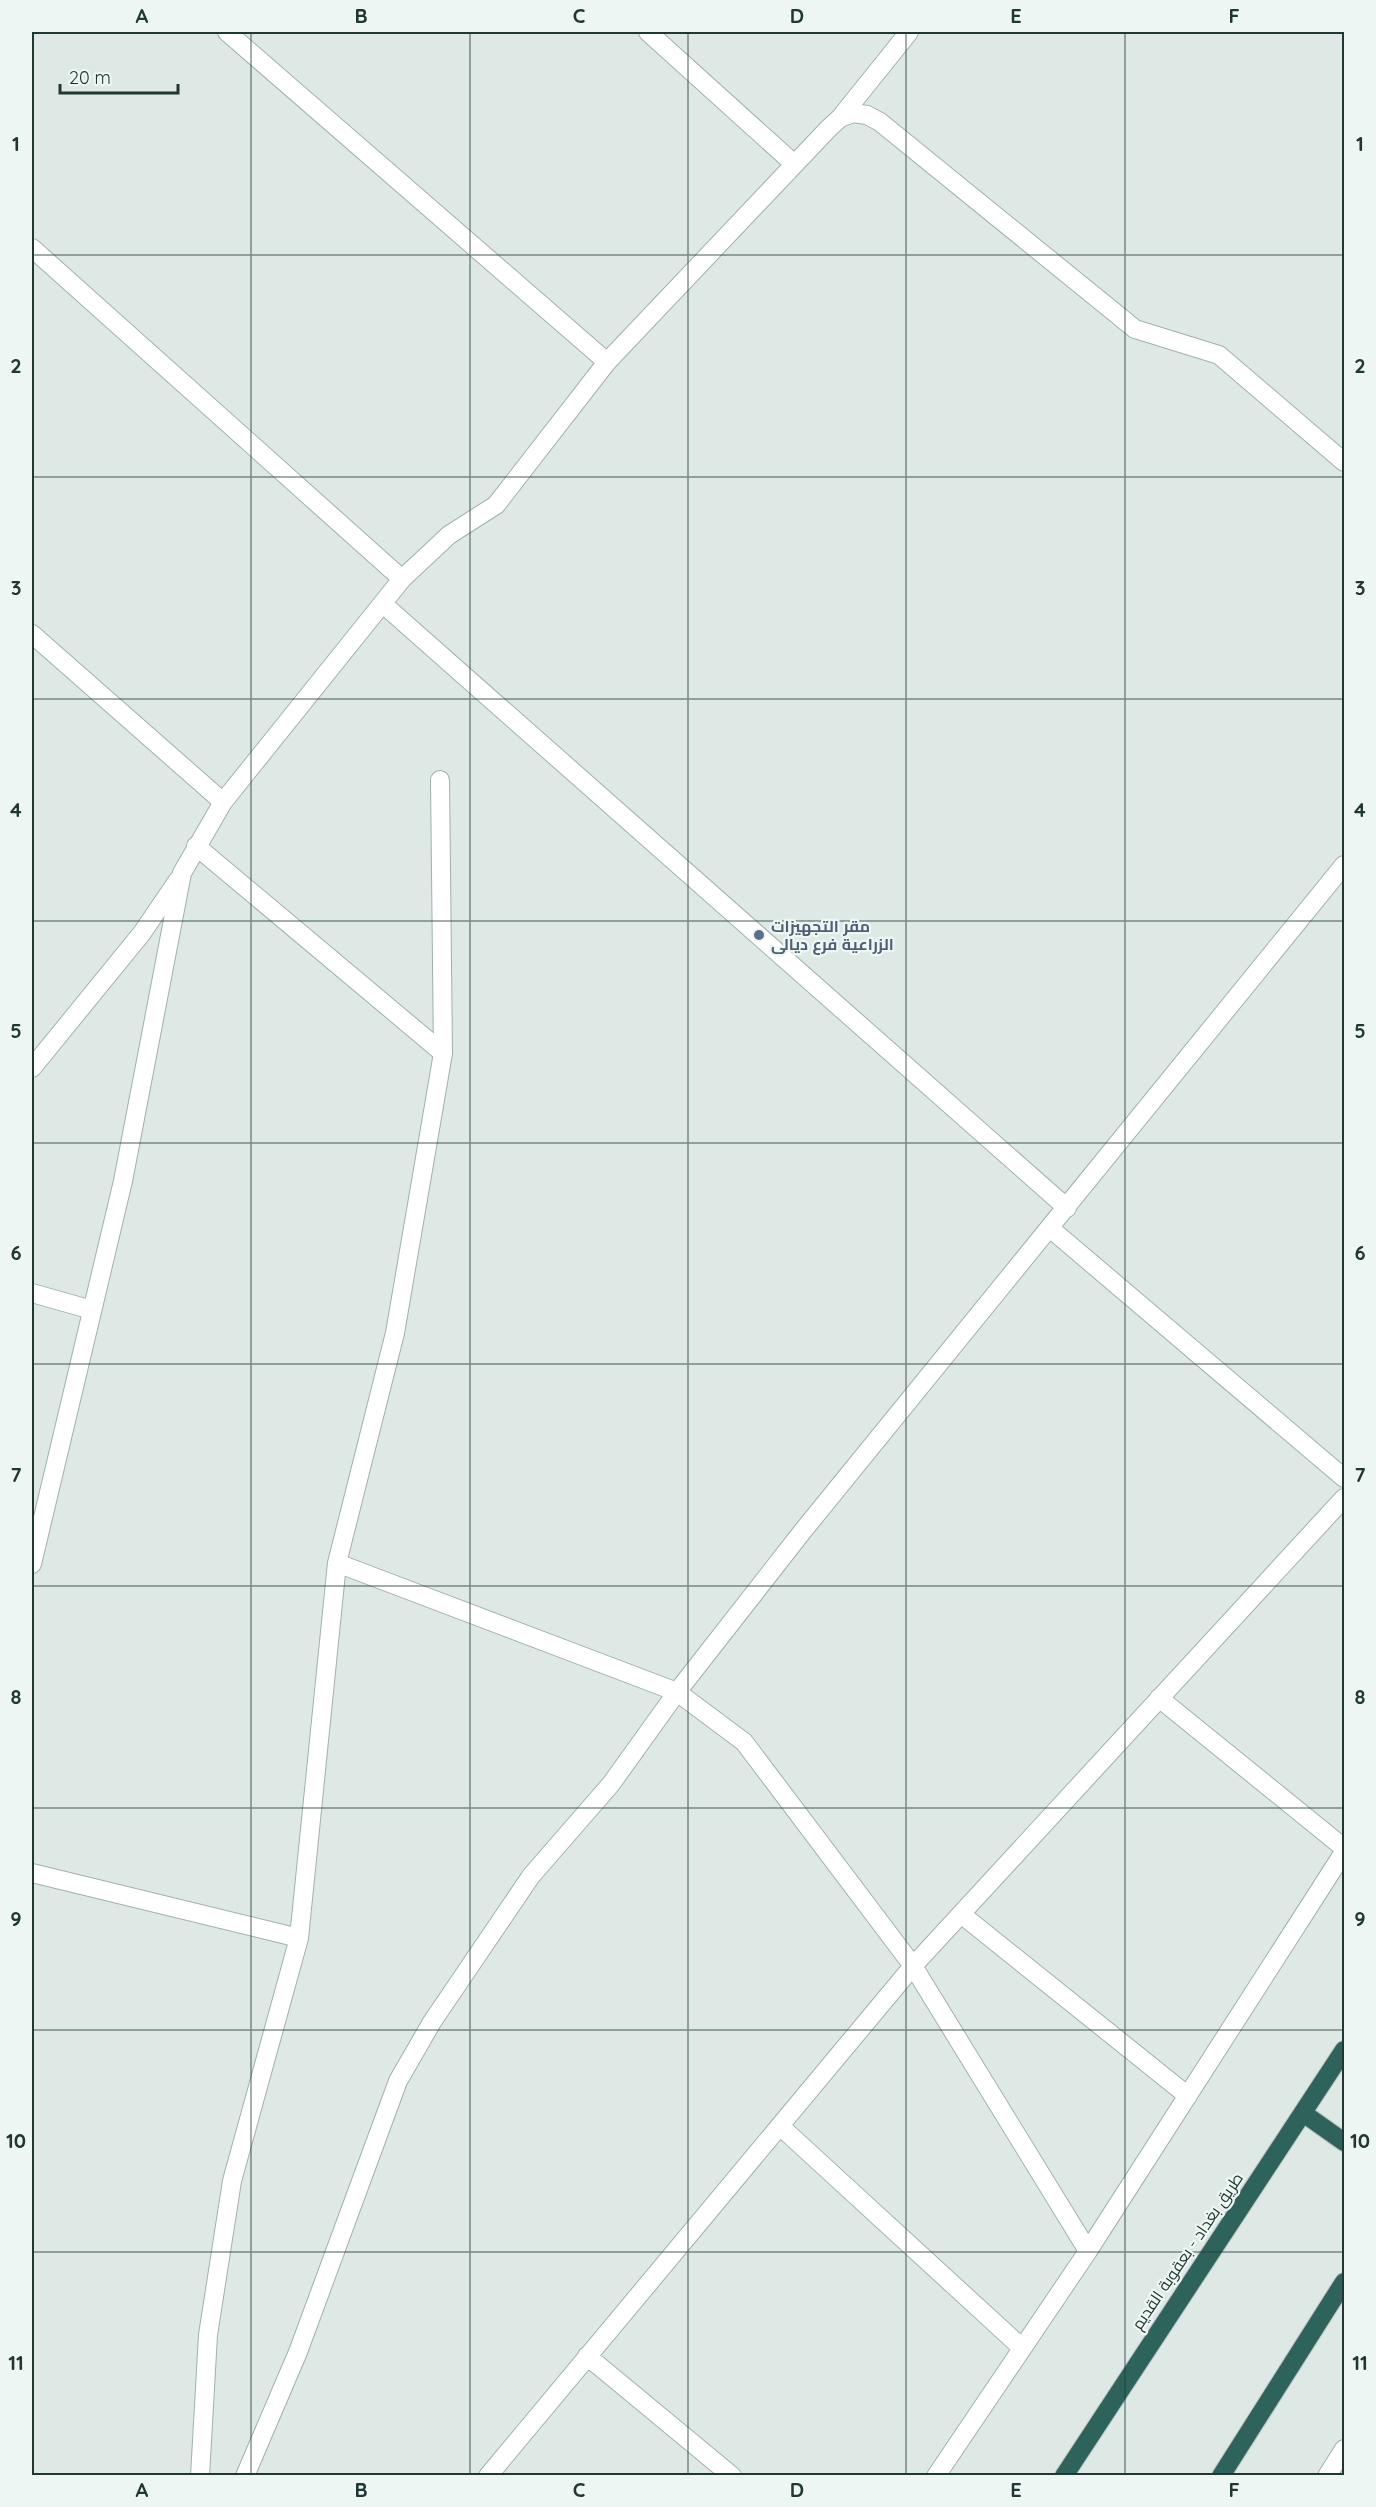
<svg xmlns="http://www.w3.org/2000/svg" width="1376" height="2507" viewBox="0 0 1376 2507" font-family="Quicksand,Cairo,sans-serif">
  <style>
    .lines { fill: none; stroke-linecap: round; stroke-linejoin: round }
    .street-casing { stroke: #a1b0ac; stroke-width: 20 }
    .highway-casing { stroke: #bcc3c2; stroke-width: 20 }
    .street { stroke: #fff; stroke-width: 18 }
    .highway { stroke: #2e635b; stroke-width: 18 }
    .grid { fill: none; stroke: #203833; stroke-width: 1.5; stroke-opacity: 0.55 }
    .service-dot { fill: #5c6f8a; stroke: #eef6f3; stroke-width: 2 }
    .labels { text-anchor: middle; stroke-width: 4.5; stroke-linejoin: round; paint-order: stroke }
    .service-label { font-size: 16px; font-weight: bold; fill: #4e5e75; stroke: #eef6f3; text-anchor: start }
    .street-label { font-size: 16px; fill: #203833; stroke: #eef6f3 }
    .neatline { fill: none; stroke: #203833; stroke-width: 2 }
    .grid-label { font-size: 20px; text-anchor: middle; font-weight: bold; fill: #203833 }
  </style>
  <rect width="100%" height="100%" fill="#dee9e5"/>
  <g class="lines">
    <g class="street-casing">
      <path id="street" d="M227,32L607,362
        M648,32L793,163
        M840,118L909,32
        M32,248L402,579
        M383,604L1067,1208
        M32,634L223,802
        M196,846L443,1053
        M32,1068L142,933L178,880
        M1051,1229L1344,1478
        M32,1293L92,1310
        M337,1563L677,1692L744,1742L913,1966L1088,2251
        M32,1564L123,1181L182,873L223,802L402,579L449,535L496,505L607,362L829,128L840,118L853,113L867,115L880,122L1135,329L1219,355L1344,462
        M1159,1698L1344,1848
        M32,1873L299,1938L337,1563L395,1333L443,1053L440,780
        M961,1914L1188,2096
        M780,2126L1022,2348
        M587,2356L732,2476
        M200,2476L208,2335L232,2181L299,1938
        M245,2476L298,2352L398,2081L432,2022L531,1876L611,1784L677,1692L802,1532L1344,865
        M488,2476L913,1966L1344,1498
        M936,2476L1088,2251L1344,1852
        M1327,2476L1344,2449"/>
    </g>
    <g class="highway-casing">
      <path id="highway" d="M1303,2113L1344,2142
        M1064,2476L1344,2050
        M1221,2476L1344,2282"/>
    </g>
    <use href="#street" class="street"/>
    <use href="#highway" class="highway"/>
  </g>
  <path class="grid" d="M251,32V2476M470,32V2476M688,32V2476M906,32V2476M1125,32V2476M32,255H1344M32,477H1344M32,699H1344M32,921H1344M32,1143H1344M32,1364H1344M32,1586H1344M32,1808H1344M32,2030H1344M32,2252H1344"/>
  <circle class="service-dot" cx="759" cy="935" r="6"/>
  <g class="labels">
    <g class="service-label">
      <text x="771" y="932">مقر التجهيزات<tspan x="771" dy="18">الزراعية فرع ديالى</tspan></text>
    </g>
    <g class="street-label">
      <text transform="translate(1187 2251) rotate(-56)" y="6">طريق بغداد - بعقوبة القديم</text>
    </g>
  </g>
  <rect width="1376" height="2507" fill="none" stroke="#eef6f3" stroke-width="66"/>
  <path d="M60 84v9h118v-9" fill="none" stroke="#203833" stroke-width="3"/>
  <text x="69" y="84" font-size="18" fill="#203833" stroke="#eef6f3" stroke-width="4.5" paint-order="stroke">20 m</text>
  <rect x="33" y="33" width="1310" height="2441" class="neatline"/>
  <g class="grid-label">
    <text x="142" y="23">A</text>
    <text x="361" y="23">B</text>
    <text x="579" y="23">C</text>
    <text x="797" y="23">D</text>
    <text x="1016" y="23">E</text>
    <text x="1234" y="23">F</text>
    <text x="16" y="151">1</text>
    <text x="1360" y="151">1</text>
    <text x="16" y="373">2</text>
    <text x="1360" y="373">2</text>
    <text x="16" y="595">3</text>
    <text x="1360" y="595">3</text>
    <text x="16" y="817">4</text>
    <text x="1360" y="817">4</text>
    <text x="16" y="1038">5</text>
    <text x="1360" y="1038">5</text>
    <text x="16" y="1260">6</text>
    <text x="1360" y="1260">6</text>
    <text x="16" y="1482">7</text>
    <text x="1360" y="1482">7</text>
    <text x="16" y="1704">8</text>
    <text x="1360" y="1704">8</text>
    <text x="16" y="1926">9</text>
    <text x="1360" y="1926">9</text>
    <text x="16" y="2148">10</text>
    <text x="1360" y="2148">10</text>
    <text x="16" y="2370">11</text>
    <text x="1360" y="2370">11</text>
    <text x="142" y="2497">A</text>
    <text x="361" y="2497">B</text>
    <text x="579" y="2497">C</text>
    <text x="797" y="2497">D</text>
    <text x="1016" y="2497">E</text>
    <text x="1234" y="2497">F</text>
  </g>
</svg>
